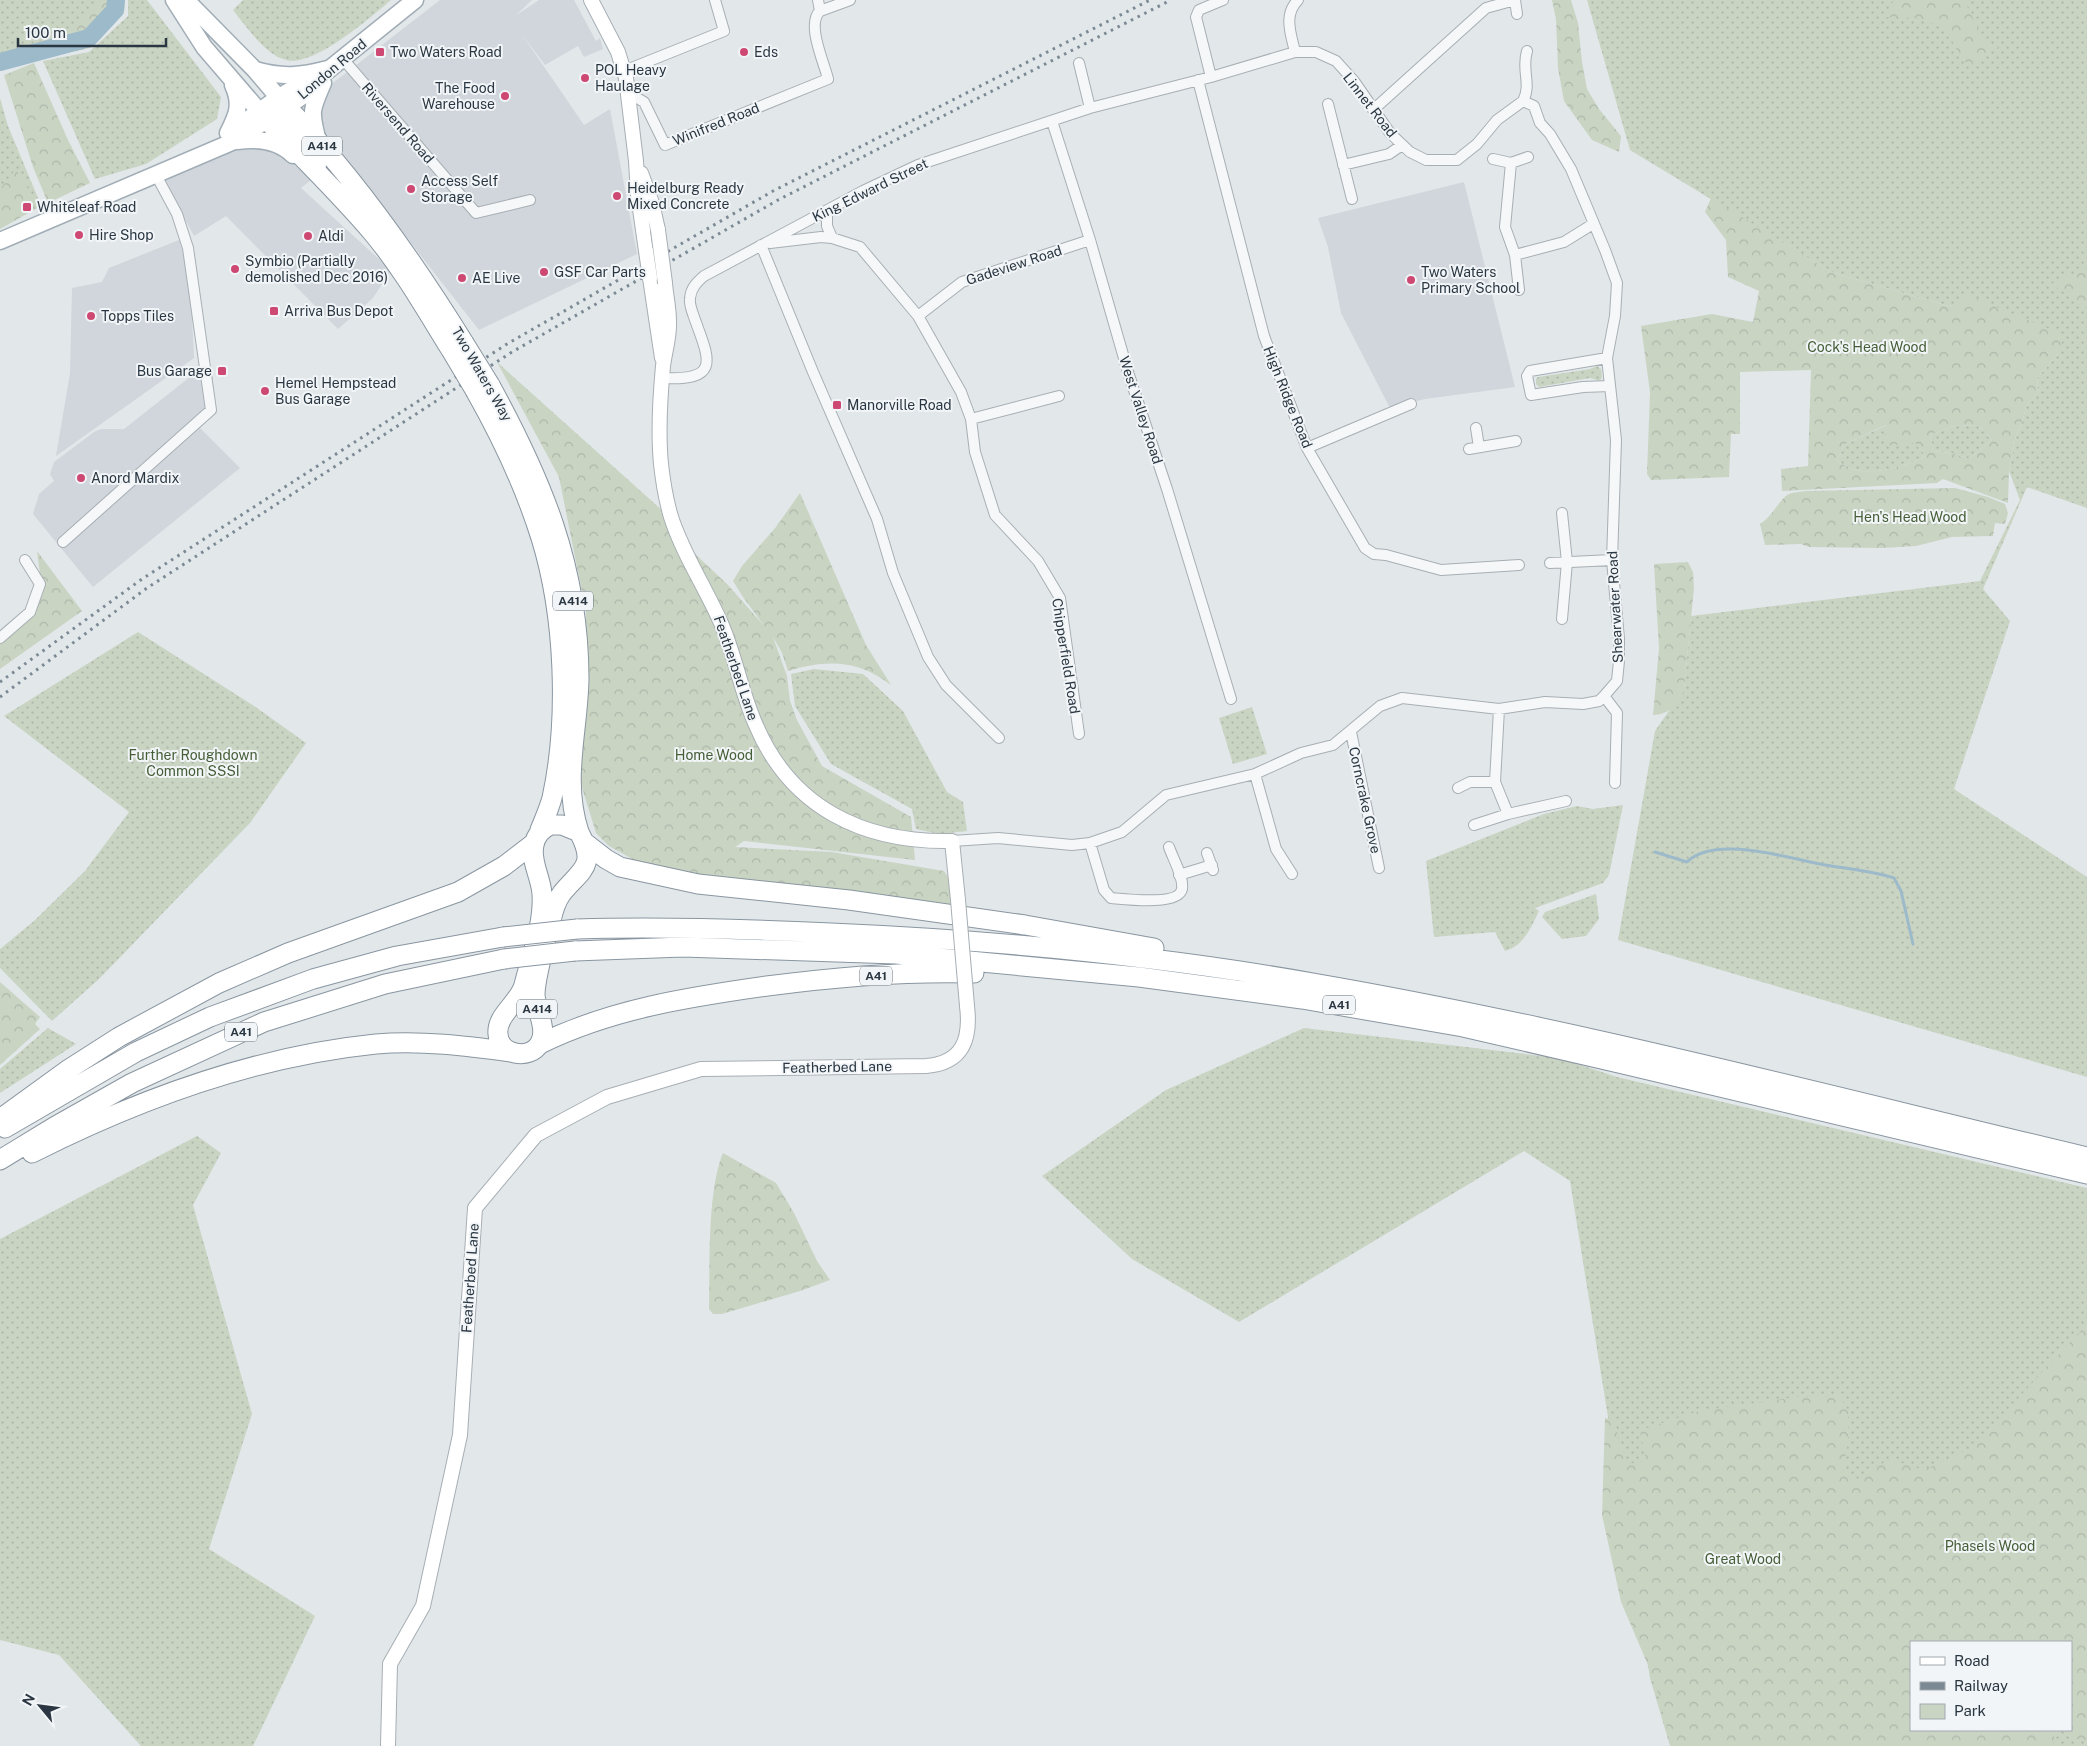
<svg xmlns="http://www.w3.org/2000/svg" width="2087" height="1746" viewBox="0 0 2087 1746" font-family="'Public Sans',sans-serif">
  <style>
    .built { fill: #d0d6dc }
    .green { fill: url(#green-dots); fill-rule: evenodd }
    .forest { fill: url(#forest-crowns); fill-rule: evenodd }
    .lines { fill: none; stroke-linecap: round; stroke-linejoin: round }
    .stream { stroke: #9dbaca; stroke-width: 3 }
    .river { stroke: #9dbaca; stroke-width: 18 }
    .street-casing { stroke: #a7afb4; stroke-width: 12 }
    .secondary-casing { stroke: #a7afb4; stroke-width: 16 }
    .primary-casing { stroke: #a1adb6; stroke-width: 19 }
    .highway-casing { stroke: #8996a1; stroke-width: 21 }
    .street { stroke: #f5f7f8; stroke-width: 10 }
    .secondary { stroke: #fff; stroke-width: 14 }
    .primary { stroke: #fff; stroke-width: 16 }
    .highway { stroke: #fff; stroke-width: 19 }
    .rail { stroke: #7b8994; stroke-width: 3; stroke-dasharray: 2.5 5; stroke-linecap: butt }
    .secondary-bridge-casing { stroke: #a7afb4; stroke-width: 16; stroke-linecap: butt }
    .highway-bridge-casing { stroke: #8996a1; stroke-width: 21; stroke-linecap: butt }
    .secondary-bridge { stroke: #fff; stroke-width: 14 }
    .highway-bridge { stroke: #fff; stroke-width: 19 }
    .poi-dot { fill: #cd4973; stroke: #f2f5f7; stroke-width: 2 }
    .labels { text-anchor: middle; stroke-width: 4; stroke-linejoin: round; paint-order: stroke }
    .shield { fill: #f2f5f7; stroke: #667078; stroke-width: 1 }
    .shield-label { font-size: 12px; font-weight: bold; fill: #2a3742 }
    .poi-label { font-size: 14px; fill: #2a3742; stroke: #f2f5f7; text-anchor: start }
    .street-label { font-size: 14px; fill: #2a3742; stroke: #f2f5f7 }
    .park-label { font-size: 14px; fill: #455e37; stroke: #f2f5f7 }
  </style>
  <defs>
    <pattern id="green-dots" width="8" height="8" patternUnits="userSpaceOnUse" patternTransform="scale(1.25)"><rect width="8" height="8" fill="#cad4c3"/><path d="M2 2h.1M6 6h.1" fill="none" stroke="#aeb7a9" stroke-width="1.8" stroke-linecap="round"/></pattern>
    <pattern id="forest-crowns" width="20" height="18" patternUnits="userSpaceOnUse" patternTransform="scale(1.25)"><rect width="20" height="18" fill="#cad4c3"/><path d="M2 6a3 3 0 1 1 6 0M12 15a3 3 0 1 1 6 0" fill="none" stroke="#aeb7a9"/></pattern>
  </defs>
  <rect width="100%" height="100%" fill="#e2e7ea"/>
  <path class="built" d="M440,0H532L515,16L539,0H574L596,41L600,38L603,49L584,57L578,46L545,65L521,33L584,125L610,109L637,254L479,330L342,155L301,188L391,270L373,298L338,329L226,216L194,236L163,179L236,149L333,83Z
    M1464,182L1515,387L1425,399L1390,408L1341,313L1328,247L1318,218Z
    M179,240L190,276L194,358L56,456L70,373L72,288L102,282L109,268Z
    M212,372L216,412L200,428L240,468L93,587L33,514L39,494L54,481L50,474L54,462L94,432L101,429H124L195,373Z"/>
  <path class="green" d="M0,0H117L86,38L27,50L0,53Z
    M128,0H147L221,97L217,119L146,164L95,179L43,61L89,52L128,16Z
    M243,0H391C371,17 313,68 286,60C265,55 246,26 233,10Z
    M1587,0H2087V508L2027,487L1983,589L2010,621L1954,789L2087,877V1077L1618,940L1655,731L1684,689L1691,616L1980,581L2020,500L2009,471L2016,435L2022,423L2026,406L2037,393L2038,377L2058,354L1952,307L1831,272L1630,150Z
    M0,98L8,126L38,198L0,222Z
    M1597,366L1601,369L1602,377L1600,381L1590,378L1539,387L1536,384V379L1538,377L1590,369Z
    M1887,425L1915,443L1926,456C1905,466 1876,476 1852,469C1847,467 1842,464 1837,461L1845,444Z
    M1958,425L1978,426L1992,440L1969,459L1951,453L1933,451L1930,435Z
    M138,632L257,708L306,743L250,823L99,979L52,1021L0,968V949L34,921L85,871L129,812L4,716Z
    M814,669L863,674L903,711L947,792L963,802L967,831L939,834L916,829L912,809L831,764L795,706L791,674Z
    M1252,707L1267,754L1233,764L1219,718Z
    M1623,805L1609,875L1603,883L1535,908L1539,911C1531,927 1524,946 1505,951L1495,932L1434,937L1426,861L1544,814L1577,806L1593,809Z
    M1596,894L1599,919L1586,936L1562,939L1542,917L1545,912Z
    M48,1028L76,1044L0,1093V1069Z
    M1304,1028L1559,1058L1617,1077L2087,1188V1746H1670L1650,1678L1570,1181L1524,1151L1239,1322L1132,1259L1042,1176L1166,1090ZM1911,1642H2071V1730H1911Z
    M197,1136L221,1153L193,1205L252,1414L209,1549L315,1616L253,1746H141L59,1655L0,1640V1239Z"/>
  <path class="forest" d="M98,0H125L124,13L90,48L39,59L28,45C54,35 85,26 98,0Z
    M1552,0H1571L1578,23L1582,62L1587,89L1599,109L1621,136L1619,152L1592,140L1564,101L1558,68L1556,19Z
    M1894,0H1964L1985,43L1998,47L1970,68L1958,52L1948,33L1940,26L1917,18L1884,17Z
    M34,63L68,140L90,183L48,203L33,167L4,75Z
    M16,169L39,207L0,229V189Z
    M1711,198L1831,272L1952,307L1968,295L2064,335L2058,354L2038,377L2037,393L2026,406L2022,423L2016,435L2009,471L2008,503L1943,479L1937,483L1782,491L1781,469L1808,466L1811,370L1740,372V434H1731L1729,477L1651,480L1647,474L1650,392L1641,326L1712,314L1753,322L1759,291L1728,277L1726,240L1705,212ZM1886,425L1884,446L1915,443L1926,456C1905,466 1876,476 1852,469C1847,467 1842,464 1837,461L1845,444ZM1958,425L1978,426L1992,440L1969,459L1951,453L1933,451L1930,435Z
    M2079,271H2087V307L2051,284Z
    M497,362L664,512L674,534L728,585L765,627L743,597L733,581L742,566L776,527L800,493L866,645L891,685C858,660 828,659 788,671L782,653L773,637L787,676L790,701L797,720L822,766L911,817L915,860L744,841L735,847L832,852L944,871L950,880L952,905L702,875L634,860L609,846L596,833L583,791L579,770L585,732L586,612L559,477Z
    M1955,488L1988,497L2005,504L2008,513L2005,524L1995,523L1993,536L1952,537L1916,546L1882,548L1809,547L1801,544L1765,545L1760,524C1773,516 1780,498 1789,494C1794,492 1800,492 1806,491Z
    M37,551L82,611L0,669V639L42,590Z
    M1688,562L1693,572L1694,588L1684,689C1680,704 1668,715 1653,715L1659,648L1654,564Z
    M0,982L40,1017L35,1024L40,1029L0,1065Z
    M723,1153L776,1183L794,1213L817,1261L830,1280L800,1291L722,1314H713L709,1309C710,1267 707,1191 723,1153Z
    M2087,1324V1741L2076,1739L2069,1730L2071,1642H1911V1730H2055L2053,1746H1672L1654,1679L1621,1602L1602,1515L1605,1418L1615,1420L1619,1441L1627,1461L1637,1465L1646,1459L1640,1432L1647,1428L1699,1411L1798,1397L1839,1396L1848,1410V1441L1843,1472L1857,1479L1890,1459L1924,1470L1973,1447Z"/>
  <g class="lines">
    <path class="stream" d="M1655,852L1687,862C1715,834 1791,859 1825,865C1849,869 1871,871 1894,878L1901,891L1913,944"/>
    <path class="river" d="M0,62L89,38L115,10L116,0"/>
    <g class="street-casing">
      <path id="street" d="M1515,0L1517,14
        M820,11L850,0
        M1295,52C1291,34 1283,15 1298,0
        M343,59L476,213L530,200
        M1079,63L1090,108
        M624,71L724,31L715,0
        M1211,77L1196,17L1199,10L1223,0
        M1198,80L1264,336L1307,448L1365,548L1374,554L1386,555L1441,570L1519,565
        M628,97L637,98L644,102L665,145L828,79C824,62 806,24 820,11L818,0
        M1523,101C1532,84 1521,70 1527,51
        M1328,104L1352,199
        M1373,110L1486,8L1515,0
        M1052,121L1090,240L1128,372L1167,489L1231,699
        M1528,157L1511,163L1505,227L1515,255L1564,242L1593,224
        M1493,159L1511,163
        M1343,165L1389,154L1402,145
        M827,211V226L832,238
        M770,243L821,237L832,238L860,247L918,316L961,392L971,419L975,452L995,515L1038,561L1060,598L1079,734
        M761,245L813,372L877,519L893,573L928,657L946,685L999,738
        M1515,255L1519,290
        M918,316L962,282L1090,240
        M1607,358L1530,371L1527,376L1531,395L1583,387L1610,386
        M663,378C722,381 709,359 694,317C692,311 689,304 690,298C691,288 697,282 704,276L863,191L918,165L1090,108L1211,77L1295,52H1316L1336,61L1354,81L1390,133L1410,152L1426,160H1457L1477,144L1497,120L1523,101L1534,106L1540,123L1550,134L1571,169L1605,250L1617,283L1615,316L1607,358L1616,440L1612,560L1619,639V661L1617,681L1604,696L1599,701L1583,704L1545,702L1499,709L1402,698L1380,706L1333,745L1301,753L1255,774L1166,795L1122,832L1090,843L1072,845L998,838L952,841
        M971,419L1059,396
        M1476,428L1479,447
        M1307,448L1411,404
        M1469,449L1516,441
        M1562,513L1567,562L1562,619
        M63,542L211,410L188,248L177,214L156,175
        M1550,563L1612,560
        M0,638L30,612L40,584L25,560
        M1604,696L1617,713L1615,783
        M1499,709L1495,782L1508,814
        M1351,732L1379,868
        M1255,774L1276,849L1292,874
        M1458,788L1470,782H1495
        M1474,825L1508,814L1566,801
        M1090,843L1104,890L1111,898C1124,899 1179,906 1182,889C1184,877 1173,859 1169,847
        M1207,853L1213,870
        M1179,875L1212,865"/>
    </g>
    <g class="secondary-casing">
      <path id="secondary" d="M591,0L618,52L626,78L636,161L638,195L646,251
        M641,173L652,203L658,230
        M650,278L662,358
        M665,283C666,296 669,308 669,321C670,336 665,351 663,366C660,398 658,433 661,464C663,482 666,500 671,517C683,554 705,587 721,623C735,655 741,691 755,723C790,808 864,843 952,841L958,900
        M388,1746L390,1664L423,1606L460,1435L475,1208L536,1135L607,1097L701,1069L926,1066C963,1063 971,1039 967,1006"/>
    </g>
    <g class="primary-casing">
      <path id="primary" d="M174,0L204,47L266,119
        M186,0L255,70L285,105
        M255,70C283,78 301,76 328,69
        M281,103L279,112L318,165
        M239,126L279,97L299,85
        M228,133C237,115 242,105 233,85
        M237,141C258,138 278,140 293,155
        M318,141C310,112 311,110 323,83
        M0,241L232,142L267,120L310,91L322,75L415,0"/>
    </g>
    <g class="highway-casing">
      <path id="highway" d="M286,106C355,178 412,259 464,343
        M267,120C302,158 339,193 372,232C403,269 426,310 451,350
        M490,385C542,480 579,567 579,679C578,732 562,780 579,832
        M476,392C502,438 525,487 541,538C565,616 569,719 552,798C549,809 544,820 540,830
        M550,825H562L579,832C597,866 582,869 562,893C556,901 553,911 551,921C546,940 535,977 535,995C536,1010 548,1029 540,1043C530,1061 499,1055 498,1034C496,1015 519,1003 524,985C531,956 544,924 542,894C541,877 530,861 534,845C536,835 541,830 550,825Z
        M584,842L606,859L620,867L698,884L849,900L1025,925L1154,948
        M577,929C662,926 746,929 831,933C992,940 1154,955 1313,983C1574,1028 1830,1096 2087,1157
        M575,951L683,947L896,954L1139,977L1302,999L1463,1027L1623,1064L2087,1174
        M540,1044C611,1009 689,997 767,986C835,977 905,971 974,973
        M0,1119L69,1069L119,1037L219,983L288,953L458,892L504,866L534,843
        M5,1128L136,1052L210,1017L313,979L397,956L503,937
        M32,1153C139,1099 256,1056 376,1044C420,1040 468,1046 511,1052
        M0,1160L54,1127L132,1083L264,1022L385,984L504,959"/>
    </g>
    <use href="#street" class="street"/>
    <use href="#secondary" class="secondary"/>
    <use href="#primary" class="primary"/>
    <use href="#highway" class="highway"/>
    <path class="rail" d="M0,682L142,579L507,344L773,191L1150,0
      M0,697L147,588L512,352L778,200L1171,0"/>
    <g class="secondary-bridge-casing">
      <path id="secondary-bridge" d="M658,230L665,283
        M646,251L650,278
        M958,900L967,1006"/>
    </g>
    <g class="highway-bridge-casing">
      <path id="highway-bridge" d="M464,343L490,385
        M451,350L476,392
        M503,937L577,929
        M504,959L575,951"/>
    </g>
    <use href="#secondary-bridge" class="secondary-bridge"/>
    <use href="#highway-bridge" class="highway-bridge"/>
  </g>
  <g class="poi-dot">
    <rect x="375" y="47" width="10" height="10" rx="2.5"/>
    <circle cx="744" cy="52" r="5"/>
    <circle cx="585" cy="78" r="5"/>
    <circle cx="505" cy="96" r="5"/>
    <circle cx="411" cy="189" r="5"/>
    <circle cx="617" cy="196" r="5"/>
    <rect x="22" y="202" width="10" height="10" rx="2.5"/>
    <circle cx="79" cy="235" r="5"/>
    <circle cx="308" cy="236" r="5"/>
    <circle cx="235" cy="269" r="5"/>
    <circle cx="544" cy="272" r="5"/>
    <circle cx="462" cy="278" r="5"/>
    <circle cx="1411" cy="280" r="5"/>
    <rect x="269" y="306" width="10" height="10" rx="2.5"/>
    <circle cx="91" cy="316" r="5"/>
    <rect x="217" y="366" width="10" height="10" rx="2.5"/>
    <circle cx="265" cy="391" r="5"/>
    <rect x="832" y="400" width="10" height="10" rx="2.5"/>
    <circle cx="81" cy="478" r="5"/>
  </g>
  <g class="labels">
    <g class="shield">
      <rect x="302" y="136.5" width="40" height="19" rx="4"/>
      <rect x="553" y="591.5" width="40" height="19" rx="4"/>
      <rect x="860" y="966.5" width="32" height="19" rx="4"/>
      <rect x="1323" y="995.5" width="32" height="19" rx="4"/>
      <rect x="517" y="999.5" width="40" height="19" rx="4"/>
      <rect x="225" y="1022.5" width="32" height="19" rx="4"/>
    </g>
    <g class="shield-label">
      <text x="322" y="150">A414</text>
      <text x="573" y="605">A414</text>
      <text x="876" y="980">A41</text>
      <text x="1339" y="1009">A41</text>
      <text x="537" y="1013">A414</text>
      <text x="241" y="1036">A41</text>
    </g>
    <g class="poi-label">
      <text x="390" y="57">Two Waters Road</text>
      <text x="754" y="57">Eds</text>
      <text x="595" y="75">POL Heavy<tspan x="595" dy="16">Haulage</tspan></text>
      <text x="495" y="93" text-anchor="end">The Food<tspan x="495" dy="16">Warehouse</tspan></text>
      <text x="421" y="186">Access Self<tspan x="421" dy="16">Storage</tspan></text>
      <text x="627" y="193">Heidelburg Ready<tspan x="627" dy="16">Mixed Concrete</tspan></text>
      <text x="37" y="212">Whiteleaf Road</text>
      <text x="89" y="240">Hire Shop</text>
      <text x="318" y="241">Aldi</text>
      <text x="245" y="266">Symbio (Partially<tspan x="245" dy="16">demolished Dec 2016)</tspan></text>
      <text x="554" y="277">GSF Car Parts</text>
      <text x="1421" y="277">Two Waters<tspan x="1421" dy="16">Primary School</tspan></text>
      <text x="472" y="283">AE Live</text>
      <text x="284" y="316">Arriva Bus Depot</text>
      <text x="101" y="321">Topps Tiles</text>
      <text x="212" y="376" text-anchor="end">Bus Garage</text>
      <text x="275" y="388">Hemel Hempstead<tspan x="275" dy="16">Bus Garage</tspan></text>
      <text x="847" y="410">Manorville Road</text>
      <text x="91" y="483">Anord Mardix</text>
    </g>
    <g class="street-label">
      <text transform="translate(332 69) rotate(-40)" y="5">London Road</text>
      <text transform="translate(1370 105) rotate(52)" y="5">Linnet Road</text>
      <text transform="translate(398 123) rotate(49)" y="5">Riversend Road</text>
      <text transform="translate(716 124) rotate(-22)" y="5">Winifred Road</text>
      <text transform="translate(870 190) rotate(-26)" y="5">King Edward Street</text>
      <text transform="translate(1014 265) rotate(-18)" y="5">Gadeview Road</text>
      <text transform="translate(482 374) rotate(60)" y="5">Two Waters Way</text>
      <text transform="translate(1288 397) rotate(68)" y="5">High Ridge Road</text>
      <text transform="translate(1141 410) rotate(72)" y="5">West Valley Road</text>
      <text transform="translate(1615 607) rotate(-93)" y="5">Shearwater Road</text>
      <text transform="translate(1066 656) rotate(81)" y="5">Chipperfield Road</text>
      <text transform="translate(736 668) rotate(71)" y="5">Featherbed Lane</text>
      <text transform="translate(1365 800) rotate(78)" y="5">Corncrake Grove</text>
      <text transform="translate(837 1067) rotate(-1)" y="5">Featherbed Lane</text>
      <text transform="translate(470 1278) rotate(-86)" y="5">Featherbed Lane</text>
    </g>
    <g class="park-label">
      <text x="1867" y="352">Cock's Head Wood</text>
      <text x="1910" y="522">Hen's Head Wood</text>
      <text x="193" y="760">Further Roughdown<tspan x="193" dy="16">Common SSSI</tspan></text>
      <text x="714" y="760">Home Wood</text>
      <text x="1990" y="1551">Phasels Wood</text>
      <text x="1743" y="1564">Great Wood</text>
    </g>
  </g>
  <rect x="1910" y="1641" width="162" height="90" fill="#f2f5f7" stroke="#a2a9af"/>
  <rect x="1920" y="1657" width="25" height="8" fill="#ffffff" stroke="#a2a9af"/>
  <text x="1954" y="1666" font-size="15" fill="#2a3742">Road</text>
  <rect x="1920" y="1682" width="25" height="8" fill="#7b8994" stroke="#a2a9af"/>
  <text x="1954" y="1691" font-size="15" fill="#2a3742">Railway</text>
  <rect x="1920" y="1704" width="25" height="15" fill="#cad4c3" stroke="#a2a9af"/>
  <text x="1954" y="1716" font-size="15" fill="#2a3742">Park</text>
  <g transform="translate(40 1706) rotate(299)" stroke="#f2f5f7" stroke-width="4" paint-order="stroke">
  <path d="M0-4L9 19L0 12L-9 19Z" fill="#2a3742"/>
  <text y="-8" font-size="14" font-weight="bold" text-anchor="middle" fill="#2a3742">N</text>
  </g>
  <path d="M18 38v8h148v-8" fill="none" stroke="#2a3742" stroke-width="2.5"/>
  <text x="25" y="38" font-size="15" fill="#2a3742" stroke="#f2f5f7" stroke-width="4" paint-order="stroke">100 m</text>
</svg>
